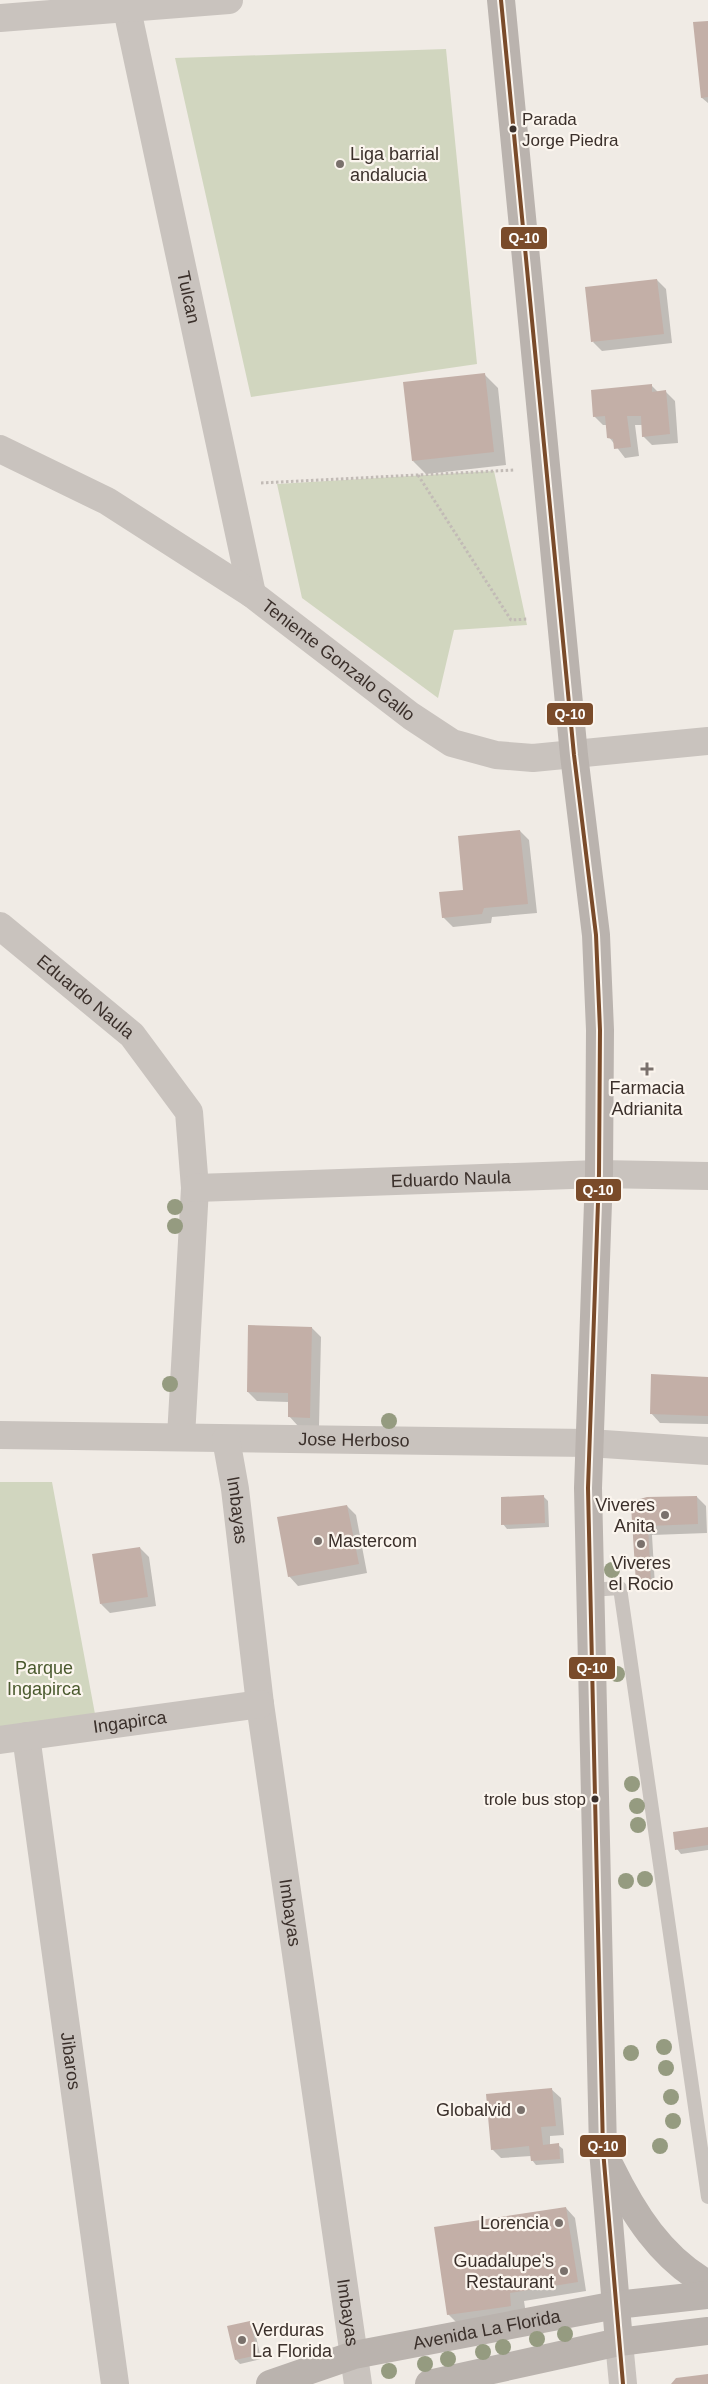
<svg xmlns="http://www.w3.org/2000/svg" width="708" height="2384" viewBox="0 0 708 2384" font-family="Arial,sans-serif">
  <style>
    .green { fill: #d1d6bf }
    .shadow { fill: #0003 }
    .building { fill: #c3afa7 }
    .lines { fill: none; stroke-linecap: round; stroke-linejoin: round }
    .path { stroke: #c2bbb6; stroke-width: 3; stroke-dasharray: 2.5 2.5; stroke-linecap: butt }
    .service { stroke: #c9c3be; stroke-width: 14 }
    .minor { stroke: #c9c3be; stroke-width: 28 }
    .secondary { stroke: #bab3ae; stroke-width: 28 }
    .bus-1-casing { stroke: #fbf5ee; stroke-width: 8 }
    .bus-1 { stroke: #7a4b2a; stroke-width: 4 }
    .tree { fill: #959b80 }
    .bus-dot { fill: #3b302b; stroke: #fbf5ee; stroke-width: 2 }
    .poi-dot { fill: #7a716c; stroke: #fbf5ee; stroke-width: 2 }
    .labels { text-anchor: middle; stroke-width: 4.5; stroke-linejoin: round; paint-order: stroke }
    .bus-label { font-size: 17px; fill: #3b302b; stroke: #fbf5ee; text-anchor: start }
    .poi-label { font-size: 18px; fill: #3b302b; stroke: #fbf5ee; text-anchor: end }
    .street-label { font-size: 18px; fill: #3b302b; stroke: #fbf5ee }
    .park-label { font-size: 18px; fill: #4a5a2e; stroke: #fbf5ee }
    .line-badge { stroke: #fbf5ee; stroke-width: 2 }
    .badge-label { font-size: 14px; text-anchor: middle; font-weight: bold; fill: #fff }
  </style>
  <rect width="100%" height="100%" fill="#f0ebe5"/>
  <path class="green" d="M446,49L477,364L251,397L175,58Z
    M494,471L527,625L454,630L438,698L302,598L277,484Z
    M0,1482H52L95,1714L0,1728Z"/>
  <path class="shadow" d="M708,22V103L702,98Z
    M657,280L666,289L672,343L602,351L593,342Z
    M485,375L498,388L506,465L426,474L413,461Z
    M652,386L659,393L666,392L675,401L678,443L652,445L643,436L642,425H635L639,456L625,458L609,437L607,425H603L594,416Z
    M520,831L529,840L537,913L492,917L491,923L453,927L443,917L464,891Z
    M312,1328L321,1337L319,1426H298L289,1416V1402L257,1401L248,1392Z
    M708,1378V1424L660,1423L651,1413Z
    M543,1496L548,1501L549,1527L507,1529L503,1524Z
    M697,1497L706,1506L707,1533L652,1535L655,1586L641,1587L637,1583V1501Z
    M347,1506L356,1515L367,1573L298,1586L289,1576Z
    M140,1548L149,1557L156,1606L110,1613L101,1604Z
    M708,1828V1850L681,1854L677,1849Z
    M551,2089L561,2098L564,2135L550,2136V2145H558L563,2149L564,2163L536,2165L532,2160L531,2156L501,2158L492,2149Z
    M566,2208L575,2218L586,2291L524,2301L527,2321L464,2330L448,2314Z
    M250,2322L254,2327L261,2359L240,2364L236,2360Z"/>
  <path class="building" d="M708,21V97L701,98L693,22Z
    M657,279L664,334L591,342L585,287Z
    M485,373L494,452L412,461L403,382Z
    M652,384V392L666,390L670,434L642,437L641,416H627L631,447L614,449L613,439L607,438L605,416L593,417L591,390Z
    M520,830L528,904L484,908L482,914L442,918L439,892L463,890L458,836Z
    M248,1325L312,1327L310,1418L288,1417V1393L247,1392Z
    M651,1374L708,1377V1416L650,1414Z
    M544,1495L545,1523L501,1525V1497Z
    M697,1496L698,1524L648,1526L651,1582L636,1583L631,1506L636,1500L647,1497Z
    M347,1505L359,1564L288,1577L277,1517Z
    M140,1547L148,1597L100,1604L92,1554Z
    M708,1827V1845L675,1850L673,1832Z
    M552,2088L556,2126L541,2127L543,2145L559,2143L560,2159L531,2161L529,2146L491,2150L486,2094Z
    M566,2207L578,2282L510,2293L511,2306L447,2315L434,2227Z
    M250,2321L258,2355L235,2360L227,2326Z
    M708,2374V2384H671L676,2378Z"/>
  <g class="lines">
    <path class="path" d="M418,475L511,620L528,619
      M261,483L515,470"/>
    <path class="service" d="M590,1590L620,1588L708,2197"/>
    <g class="minor">
      <path id="s1" d="M125,0L252,594"/>
      <path d="M0,18L229,0"/>
      <path id="s2" d="M0,449L107,501L252,594L411,716L452,743L496,755L533,758L708,741"/>
      <path id="s3" d="M0,926L132,1035L189,1112L195,1188L181,1437"/>
      <path id="s4" d="M195,1188L599,1174L708,1176"/>
      <path id="s5" d="M0,1435L589,1443L708,1451"/>
      <path id="s6" d="M226,1439L235,1489L260,1704L358,2384"/>
      <path id="s7" d="M26,1736L115,2384"/>
      <path id="s8" d="M0,1740L260,1704"/>
      <path d="M619,2342L623,2384"/>
    </g>
    <g class="secondary">
      <path d="M501,0L574,755L596,935L600,1030L599,1174L588,1488L603,2150L619,2342"/>
      <path d="M610,2166C633,2213 661,2258 708,2284"/>
      <path id="s9" d="M270,2384L354,2355L616,2305L708,2295"/>
      <path d="M429,2384L619,2342L708,2331"/>
    </g>
    <g class="bus-1-casing">
      <path id="bus-1" d="M501,0L574,755L596,935L600,1030L599,1174L588,1488L603,2150L623,2384"/>
    </g>
    <use href="#bus-1" class="bus-1"/>
  </g>
  <g class="tree">
    <circle cx="175" cy="1207" r="8"/>
    <circle cx="175" cy="1226" r="8"/>
    <circle cx="170" cy="1384" r="8"/>
    <circle cx="389" cy="1421" r="8"/>
    <circle cx="612" cy="1570" r="8"/>
    <circle cx="617" cy="1674" r="8"/>
    <circle cx="632" cy="1784" r="8"/>
    <circle cx="637" cy="1806" r="8"/>
    <circle cx="638" cy="1825" r="8"/>
    <circle cx="645" cy="1879" r="8"/>
    <circle cx="626" cy="1881" r="8"/>
    <circle cx="664" cy="2047" r="8"/>
    <circle cx="631" cy="2053" r="8"/>
    <circle cx="666" cy="2068" r="8"/>
    <circle cx="671" cy="2097" r="8"/>
    <circle cx="673" cy="2121" r="8"/>
    <circle cx="660" cy="2146" r="8"/>
    <circle cx="565" cy="2334" r="8"/>
    <circle cx="537" cy="2339" r="8"/>
    <circle cx="503" cy="2347" r="8"/>
    <circle cx="483" cy="2352" r="8"/>
    <circle cx="448" cy="2359" r="8"/>
    <circle cx="425" cy="2364" r="8"/>
    <circle cx="389" cy="2371" r="8"/>
  </g>
  <g class="bus-dot">
    <circle cx="513" cy="129" r="4.5"/>
    <circle cx="595" cy="1799" r="4.5"/>
  </g>
  <g class="poi-dot">
    <circle cx="340" cy="164" r="5"/>
    <path d="M644.5 1061.5h5v5h5v5h-5v5h-5v-5h-5v-5h5z"/>
    <circle cx="665" cy="1515" r="5"/>
    <circle cx="318" cy="1541" r="5"/>
    <circle cx="641" cy="1544" r="5"/>
    <circle cx="521" cy="2110" r="5"/>
    <circle cx="559" cy="2223" r="5"/>
    <circle cx="564" cy="2271" r="5"/>
    <circle cx="242" cy="2340" r="5"/>
  </g>
  <g class="labels">
    <g class="bus-label">
      <text x="522" y="125">Parada<tspan x="522" dy="21">Jorge Piedra</tspan></text>
      <text x="586" y="1805" text-anchor="end">trole bus stop</text>
    </g>
    <g class="poi-label">
      <text x="350" y="160" text-anchor="start">Liga barrial<tspan x="350" dy="21">andalucia</tspan></text>
      <text x="647" y="1094" text-anchor="middle">Farmacia<tspan x="647" dy="21">Adrianita</tspan></text>
      <text x="655" y="1511">Viveres<tspan x="655" dy="21">Anita</tspan></text>
      <text x="328" y="1547" text-anchor="start">Mastercom</text>
      <text x="641" y="1569" text-anchor="middle">Viveres<tspan x="641" dy="21">el Rocio</tspan></text>
      <text x="511" y="2116">Globalvid</text>
      <text x="549" y="2229">Lorencia</text>
      <text x="554" y="2267">Guadalupe's<tspan x="554" dy="21">Restaurant</tspan></text>
      <text x="252" y="2336" text-anchor="start">Verduras<tspan x="252" dy="21">La Florida</tspan></text>
    </g>
    <g class="street-label">
      <text dy="6" stroke="none"><textPath href="#s1" startOffset="304">Tulcan</textPath></text>
      <text dy="6" stroke="none"><textPath href="#s2" startOffset="400">Teniente Gonzalo Gallo</textPath></text>
      <text dy="6" stroke="none"><textPath href="#s3" startOffset="111">Eduardo Naula</textPath></text>
      <text dy="6" stroke="none"><textPath href="#s4" startOffset="256">Eduardo Naula</textPath></text>
      <text dy="6" stroke="none"><textPath href="#s5" startOffset="354">Jose Herboso</textPath></text>
      <text dy="6" stroke="none"><textPath href="#s6" startOffset="72">Imbayas</textPath></text>
      <text dy="6" stroke="none"><textPath href="#s8" startOffset="131">Ingapirca</textPath></text>
      <text dy="6" stroke="none"><textPath href="#s6" startOffset="478">Imbayas</textPath></text>
      <text dy="6" stroke="none"><textPath href="#s7" startOffset="328">Jibaros</textPath></text>
      <text dy="6" stroke="none"><textPath href="#s6" startOffset="882">Imbayas</textPath></text>
      <text dy="6" stroke="none"><textPath href="#s9" startOffset="224">Avenida La Florida</textPath></text>
    </g>
    <g class="park-label">
      <text x="44" y="1674">Parque<tspan x="44" dy="21">Ingapirca</tspan></text>
    </g>
  </g>
  <g class="line-badge">
    <rect x="500" y="226" width="48" height="24" rx="5" fill="#7a4b2a"/>
    <rect x="546" y="702" width="48" height="24" rx="5" fill="#7a4b2a"/>
    <rect x="575" y="1178" width="47" height="24" rx="5" fill="#7a4b2a"/>
    <rect x="568" y="1656" width="48" height="24" rx="5" fill="#7a4b2a"/>
    <rect x="579" y="2134" width="48" height="24" rx="5" fill="#7a4b2a"/>
  </g>
  <g class="badge-label">
    <text x="524" y="243">Q-10</text>
    <text x="570" y="719">Q-10</text>
    <text x="598" y="1195">Q-10</text>
    <text x="592" y="1673">Q-10</text>
    <text x="603" y="2151">Q-10</text>
  </g>
</svg>
